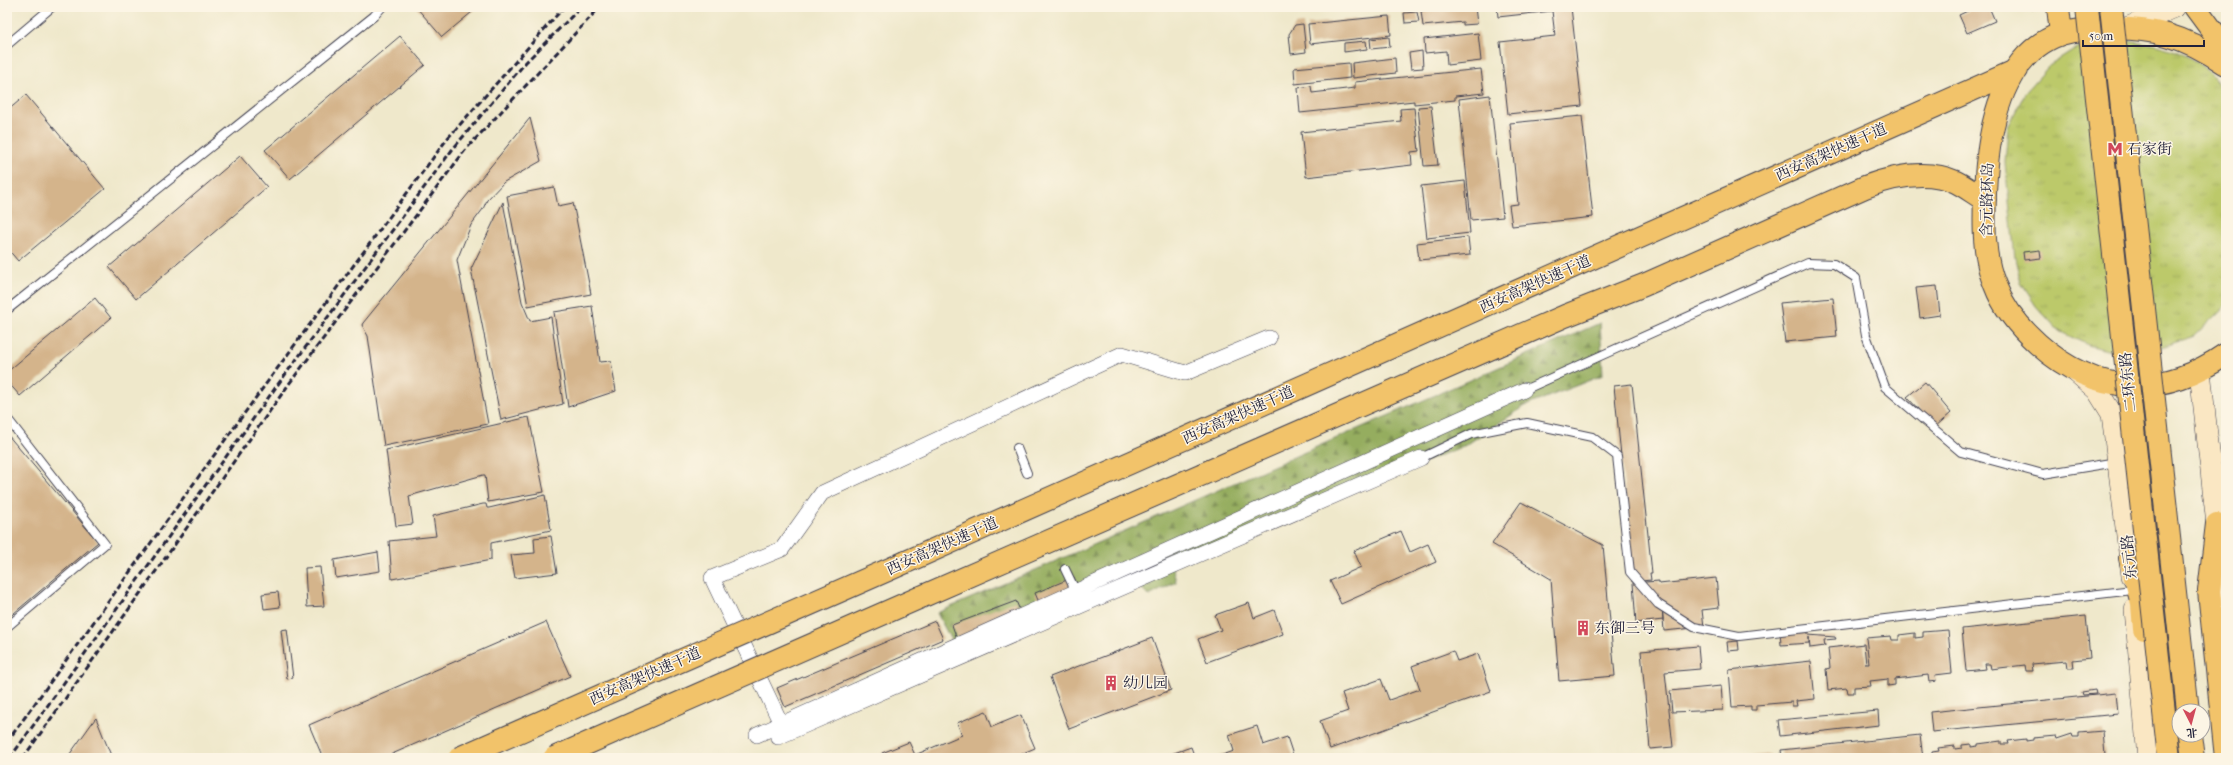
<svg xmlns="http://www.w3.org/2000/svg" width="2233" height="765" viewBox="0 0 2233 765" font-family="'IM FELL French Canon','Noto Serif SC',serif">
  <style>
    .grass { fill: url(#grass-tufts); stroke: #6f7653 }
    .forest { fill: url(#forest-firs); stroke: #5c684d }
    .building { fill: #d4b48b }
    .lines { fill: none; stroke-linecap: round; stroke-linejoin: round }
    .lane-casing { stroke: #414051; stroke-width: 10 }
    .street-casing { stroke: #414051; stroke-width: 16 }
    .secondary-casing { stroke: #414051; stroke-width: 22 }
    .highway-casing { stroke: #414051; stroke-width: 24 }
    .path { stroke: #414051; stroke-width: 2.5; stroke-dasharray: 3 3; stroke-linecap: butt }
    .lane { stroke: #fff; stroke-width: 8 }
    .street { stroke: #fff; stroke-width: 15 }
    .secondary { stroke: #fae7c3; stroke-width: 21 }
    .highway { stroke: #f2c36a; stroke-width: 22 }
    .rail { stroke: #22223b; stroke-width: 3; stroke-dasharray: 6 3; stroke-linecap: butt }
    .highway-bridge-casing { stroke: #414051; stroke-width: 24; stroke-linecap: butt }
    .highway-bridge { stroke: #f2c36a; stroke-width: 22 }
    .labels { text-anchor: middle; stroke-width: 3; stroke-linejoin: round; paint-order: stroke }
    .poi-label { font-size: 15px; fill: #22223b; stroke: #fcf5e5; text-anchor: start }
    .street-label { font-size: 15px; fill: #22223b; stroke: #fcf5e5 }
  </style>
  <defs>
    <pattern id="grass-tufts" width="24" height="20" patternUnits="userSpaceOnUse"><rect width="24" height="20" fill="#bcc96b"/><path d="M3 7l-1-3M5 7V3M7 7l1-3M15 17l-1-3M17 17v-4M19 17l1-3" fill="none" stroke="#a1ac5e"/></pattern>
    <pattern id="forest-firs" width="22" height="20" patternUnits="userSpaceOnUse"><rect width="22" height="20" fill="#95ad5f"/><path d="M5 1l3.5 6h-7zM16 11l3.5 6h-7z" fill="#798c50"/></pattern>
  </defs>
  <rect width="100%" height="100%" fill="#fcf5e5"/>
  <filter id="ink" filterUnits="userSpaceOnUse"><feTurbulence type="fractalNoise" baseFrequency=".025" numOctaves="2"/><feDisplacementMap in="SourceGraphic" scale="8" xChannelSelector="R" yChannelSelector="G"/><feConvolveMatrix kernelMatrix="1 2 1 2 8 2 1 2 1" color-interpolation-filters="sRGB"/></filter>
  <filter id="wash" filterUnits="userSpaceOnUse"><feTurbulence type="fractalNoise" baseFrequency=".012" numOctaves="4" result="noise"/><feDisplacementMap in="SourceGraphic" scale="16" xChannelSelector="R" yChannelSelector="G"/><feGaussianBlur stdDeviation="0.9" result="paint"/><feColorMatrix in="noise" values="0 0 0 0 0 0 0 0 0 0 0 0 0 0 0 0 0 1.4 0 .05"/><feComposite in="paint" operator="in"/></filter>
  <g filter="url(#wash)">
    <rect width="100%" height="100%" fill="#efe8cb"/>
    <path class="grass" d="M2120,40C2150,42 2182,48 2206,70C2214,77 2220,89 2226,97V305L2194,336L2141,354L2114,352L2088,345L2059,331L2036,306L2021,283L2015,258L2005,163L2008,126L2025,93L2049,66L2079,47Z"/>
    <path class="forest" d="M1600,323L1603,375L1525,406L1466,445L1172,565L1176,582L1149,596L1121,567L955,648L937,613Z"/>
    <g id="blocks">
      <path class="building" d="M416,7H478L442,37Z
        M1452,7H1475L1477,24L1463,25V22L1423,26L1421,11Z
        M1497,7H1571L1582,106L1508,114L1500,42L1555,36L1552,11L1498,17Z
        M1976,7H1989L1995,21L1967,33L1959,15Z
        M1417,12L1419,22L1405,23L1404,13Z
        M1389,16L1391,35L1310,44L1308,24Z
        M1303,24L1306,52L1291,54L1289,34L1295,25Z
        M1478,33L1481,61L1447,65L1446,51L1425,53L1424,39Z
        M400,36L425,65L290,179L265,150Z
        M1389,37L1390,47L1371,49L1370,39Z
        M1366,41L1367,49L1344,52V43Z
        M1422,51L1423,68L1411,69L1409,53Z
        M1395,58L1396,73L1353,78L1352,63Z
        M1349,63L1350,78L1295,84L1294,68Z
        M1481,69L1484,93L1455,96V100L1414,104V101L1300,113L1298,88L1311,86L1312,93L1355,88V82Z
        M26,95L105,189L18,261L7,248V111Z
        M1490,95L1503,217L1471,220L1459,99Z
        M1431,106L1438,165L1424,166L1418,107Z
        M1414,108L1419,151L1411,152L1412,165L1306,177L1301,132L1401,121L1400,109Z
        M1582,116L1593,217L1512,226L1509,205L1518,204L1510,123Z
        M530,118L541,161L504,182L487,200L483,209L471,225L457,260L488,424L384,446L368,336L362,325L363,323Z
        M240,156L267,187L136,299L109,267Z
        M1465,181L1470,233L1427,238L1421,186Z
        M554,187L558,206L573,203L591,294L528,306L507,196Z
        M503,202L522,302L530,321L551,317L563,404L501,420L471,269Z
        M1468,237L1470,255L1419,260L1417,243Z
        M2040,250L2041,258L2024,260L2023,252Z
        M1937,286L1940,315L1920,318L1916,288Z
        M95,298L111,318L20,396L7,381V372Z
        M1833,298L1837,337L1785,342L1780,303Z
        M592,306L600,362L611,361L616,391L568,407L554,312Z
        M1925,382L1951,413L1935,427L1907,397Z
        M1632,384L1652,573H1650L1651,580L1632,582L1631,575H1633L1614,386Z
        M529,417L544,492L488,502L485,475H483L409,496L413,524L396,526L386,450Z
        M7,434L98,542L7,619Z
        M545,495L551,530L491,543V560L392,579L389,541L436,536L433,516L483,504H486L487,508H489Z
        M1521,502L1603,545L1615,676L1559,681L1551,579L1492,544Z
        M1401,531L1410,552L1428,544L1436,562L1341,604L1330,581L1361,567L1354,551Z
        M551,536L557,573L515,578L511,555L535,553L534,538Z
        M378,552L380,571L336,578L334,560Z
        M320,567L324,606L307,607L305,568Z
        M1074,577L1081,594L1042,610L1035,593Z
        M1716,578L1719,608L1702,610L1704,627L1664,631L1662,606L1663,620L1636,623L1633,583L1659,581V584Z
        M278,592L280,607L264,609L262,594Z
        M1016,601L1022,615L957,639L952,625Z
        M1249,603L1254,618L1274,610L1283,634L1207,662L1198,639L1221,630L1215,615Z
        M2086,616L2090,658L2073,660L2074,668H2067L2066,661L2032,664L2033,671H2026L2025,665L1991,669L1990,664H1985L1986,669L1966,671L1962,629Z
        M935,621L943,639L785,707L777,688Z
        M546,622L570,676L383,758H323L309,725Z
        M287,629L293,678L287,679L281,630Z
        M1948,630L1952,673L1935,675L1936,681L1929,682L1928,675L1895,679V685L1888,686V679L1870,681L1871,686L1854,687V693H1848L1847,688L1828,690L1826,669L1830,668L1828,648L1864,644L1866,664H1869L1866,638L1891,636L1892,640H1899V635L1915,633V638L1923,637V632Z
        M1780,631L1808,632V635L1835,637L1836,639L1824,640L1825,646L1810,648L1809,637V643L1781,645Z
        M1152,638L1171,690L1069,729L1050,677Z
        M1738,641L1739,650L1728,651L1727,642Z
        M1698,646L1700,669L1665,672L1673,747L1650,749L1641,651Z
        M1453,651L1457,661L1478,654L1491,691L1330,749L1320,721L1348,711L1342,693L1381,679L1389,700L1420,689L1412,666Z
        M1811,661L1815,699L1796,701L1797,706H1792V702L1756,705V710H1751V706L1732,707L1729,670Z
        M1721,686L1723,710L1672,712L1670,691Z
        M2095,690L2096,694L2083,695L2082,692Z
        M2116,693L2118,714L1932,732L1930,712Z
        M986,711L992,727L1021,715L1035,748L1011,758H884L882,753L909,742L915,755L962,735L957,723Z
        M1878,711L1879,725L1780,736L1778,720Z
        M96,718L112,758H67L95,719Z
        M1257,726L1263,745L1287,737L1294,758H1214L1234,751L1229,735Z
        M2103,731L2105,756L2099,758H1932V752L1939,751L1938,748L1955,746V749L1962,748V745L1971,744V747L1978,746V744L2001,741V744H2009L2008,741L2026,739V741L2033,740V738L2056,736L2057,739L2072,734L2073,737H2079V733Z
        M1920,735L1923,758H1782L1781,750Z
        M1191,747L1195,758H1160Z
        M1770,754V758H1746V757Z"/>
    </g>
  </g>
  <g filter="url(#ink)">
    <use href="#blocks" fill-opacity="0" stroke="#414051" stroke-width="1"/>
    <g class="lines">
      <g class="lane-casing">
        <path id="lane" d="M7,45L52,7
          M7,310L374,16L382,7
          M1524,390L1808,263L1834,264L1856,278L1866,335L1885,387L1961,452L2043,474L2117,462
          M7,418L105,544L7,627
          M1017,448L1027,473
          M1421,458L1471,434L1527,423L1592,437L1617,456L1630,572L1658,604L1694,627L1739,636L2133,590
          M1065,569L1076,592"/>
      </g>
      <g class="street-casing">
        <path id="street" d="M785,732L712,578L782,549L822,493L1122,354L1185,373L1269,338
          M757,735L1524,390
          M778,737L1421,458"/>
      </g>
      <g class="secondary-casing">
        <path id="secondary" d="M2129,27L2175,7
          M2075,371L2097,390L2112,414L2132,576
          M2200,371L2226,606
          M2135,609L2148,758"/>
      </g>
      <g class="highway-casing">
        <path id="highway" d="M2058,7L2061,34
          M2195,7L2226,49
          M2226,64C2185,36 2151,26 2101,29C2088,29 2075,30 2061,34C1998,55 1987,138 1985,194C1984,224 1983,257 1995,285C2004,309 2019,327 2038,344C2096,396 2162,398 2226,354
          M2217,524L2209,591L2226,758
          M2130,558L2142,604L2144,629
          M906,562L2017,70
          M921,597L1565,316L1644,285L1865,187C1894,176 1927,169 1956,182C1966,187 1975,194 1985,200
          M2190,735L2193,758"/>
      </g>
      <path class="path" d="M2033,7L2034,12"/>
      <use href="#lane" class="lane"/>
      <use href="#street" class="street"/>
      <use href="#secondary" class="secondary"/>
      <use href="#highway" class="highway"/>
      <path class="rail" d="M7,742L254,400L447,139L564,7
        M10,758L276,387L452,150L526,62L581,7
        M23,758L289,384L466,149L600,7"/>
      <g class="highway-bridge-casing">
        <path id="highway-bridge" d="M2087,7L2169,758
          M2111,7L2188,711
          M459,758L906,562
          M554,758L921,597"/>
      </g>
      <use href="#highway-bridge" class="highway-bridge"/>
    </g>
  </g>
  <defs>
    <g id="metro-bare" transform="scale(1.2)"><path d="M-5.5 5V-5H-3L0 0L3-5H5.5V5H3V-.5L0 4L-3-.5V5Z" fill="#d1495b" stroke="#fcf5e5" stroke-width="2.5" paint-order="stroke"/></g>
    <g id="building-bare" transform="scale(1.2)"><path d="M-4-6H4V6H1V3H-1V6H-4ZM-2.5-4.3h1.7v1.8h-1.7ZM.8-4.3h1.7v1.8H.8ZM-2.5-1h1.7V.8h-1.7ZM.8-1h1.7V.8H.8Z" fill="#d1495b" stroke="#fcf5e5" stroke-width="2.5" paint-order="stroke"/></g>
  </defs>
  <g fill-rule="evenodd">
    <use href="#metro-bare" x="2115" y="149"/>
    <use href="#building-bare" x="1583" y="628"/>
    <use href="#building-bare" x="1111" y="683"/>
  </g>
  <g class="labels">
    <g class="poi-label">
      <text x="2127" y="154">石家街</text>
      <text x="1595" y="633">东御三号</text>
      <text x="1123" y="688">幼儿园</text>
    </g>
    <g class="street-label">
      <text transform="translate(1831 152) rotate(-24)" y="5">西安高架快速干道</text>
      <text transform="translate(1987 200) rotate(-89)" y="5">含元路环岛</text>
      <text transform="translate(1535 284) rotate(-24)" y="5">西安高架快速干道</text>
      <text transform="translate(2128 382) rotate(-96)" y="5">二环东路</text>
      <text transform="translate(1238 415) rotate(-24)" y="5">西安高架快速干道</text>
      <text transform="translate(942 546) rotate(-24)" y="5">西安高架快速干道</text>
      <text transform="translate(2129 557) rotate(-96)" y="5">东元路</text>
      <text transform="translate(645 676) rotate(-24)" y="5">西安高架快速干道</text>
    </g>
  </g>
  <rect width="2233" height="765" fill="none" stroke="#fcf5e5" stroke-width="24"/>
  <g transform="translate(2191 723) rotate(174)"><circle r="19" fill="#fcf5e5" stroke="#a5a1a1"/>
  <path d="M0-3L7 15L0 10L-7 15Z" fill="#d1495b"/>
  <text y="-6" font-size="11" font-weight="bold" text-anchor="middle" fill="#22223b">北</text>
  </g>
  <path d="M2083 40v6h121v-6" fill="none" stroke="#22223b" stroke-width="2"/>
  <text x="2089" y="40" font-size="12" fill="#22223b" stroke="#fcf5e5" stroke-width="3" paint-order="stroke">50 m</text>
</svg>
